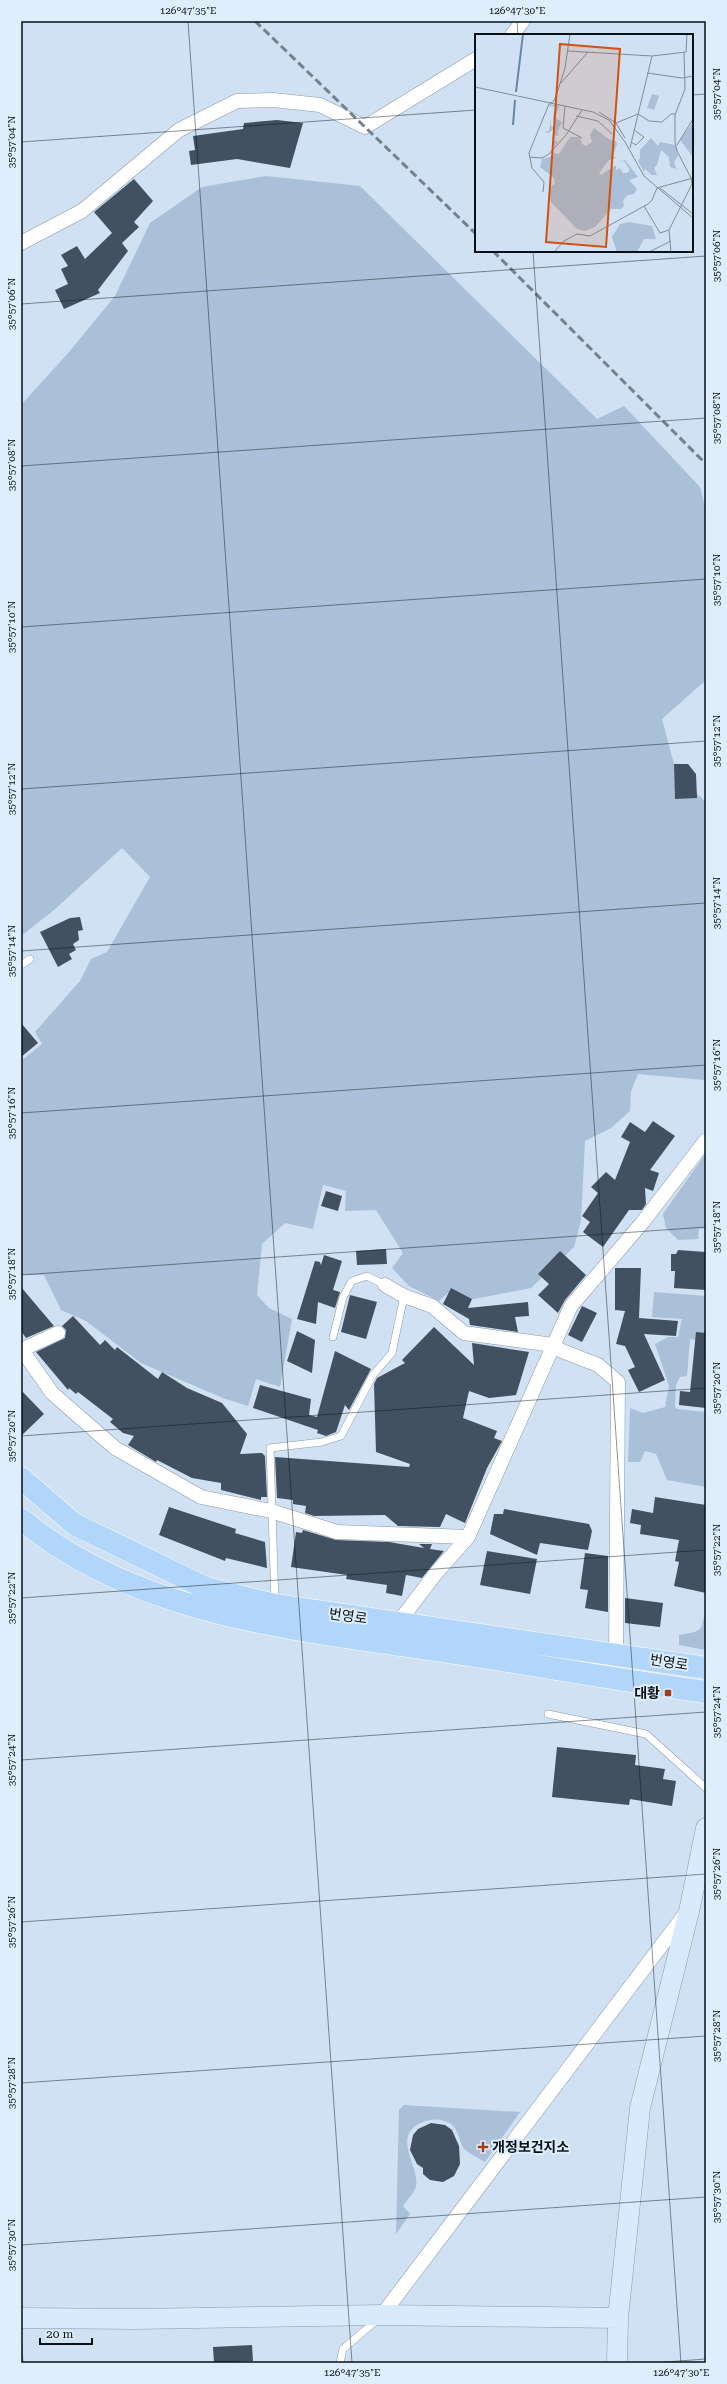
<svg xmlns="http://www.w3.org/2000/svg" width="727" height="2384" viewBox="0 0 727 2384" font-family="'Roboto Serif','Noto Sans KR',serif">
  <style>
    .green { fill: #a9c0d8 }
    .building { fill: #425161 }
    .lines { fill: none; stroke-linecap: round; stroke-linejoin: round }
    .lane-casing { stroke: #8999aa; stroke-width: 8 }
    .street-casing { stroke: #8999aa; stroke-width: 15 }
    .secondary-casing { stroke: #8999aa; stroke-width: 21 }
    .primary-casing { stroke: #fff; stroke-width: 23 }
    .lane { stroke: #fff; stroke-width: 7 }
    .street { stroke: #fff; stroke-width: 14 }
    .secondary { stroke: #d8ebfd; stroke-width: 20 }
    .primary { stroke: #b2d6fa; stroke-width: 22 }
    .rail { stroke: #75828e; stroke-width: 3; stroke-dasharray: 8 4; stroke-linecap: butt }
    .ticks { fill: none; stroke: #090f15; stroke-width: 1; stroke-opacity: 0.45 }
    .poi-dot { fill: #a43e18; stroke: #dfeefc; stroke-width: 1.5 }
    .labels { text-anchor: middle; stroke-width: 4; stroke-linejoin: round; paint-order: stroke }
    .street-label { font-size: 14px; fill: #090f15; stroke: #dfeefc }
    .poi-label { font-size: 14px; font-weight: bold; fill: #090f15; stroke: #dfeefc; text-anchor: end }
    .inset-river { fill: none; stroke: #6787a6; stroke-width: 2 }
    .inset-road { fill: none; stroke: #808d9a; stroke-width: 1 }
    .view { fill: #d2520d; fill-opacity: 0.15; stroke: #d2520d; stroke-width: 2 }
    .inset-edge { fill: none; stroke: #090f15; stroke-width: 2 }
    .neatline { fill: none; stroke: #090f15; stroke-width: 1.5 }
    .ticks-label { font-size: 10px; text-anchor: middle; fill: #090f15 }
  </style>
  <rect width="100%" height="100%" fill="#cfe1f3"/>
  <path class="green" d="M266,176L360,186L597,419L624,406L700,487L706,510V680L662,719L677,775L706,802V1090L704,1080L638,1074L631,1091L630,1111L611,1128L585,1141L581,1221L574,1247L531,1288L464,1301L448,1293L439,1301L409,1286L392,1268L403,1253L376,1210L345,1211L346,1191L323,1185L313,1229L285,1223L262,1244L257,1295L269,1308L292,1319L280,1387L256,1379L248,1406L223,1398L141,1363L86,1321L61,1310L44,1275H21V1061L42,1044L35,1032L80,981L91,959L107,952L150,877L122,848L54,910L21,936V405L69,352L115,296L150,223L202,187Z
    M706,1153V1229H699L698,1239L678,1240L666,1228L663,1214Z
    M654,1292L706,1296V1341L690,1339L687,1376L680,1377L676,1385L675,1407L677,1409L706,1412V1487L667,1480L656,1454L645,1451L640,1462H628L630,1408L643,1413L665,1407L669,1386L655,1344L668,1337H678L682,1319L652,1317Z
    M706,1609V1650L679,1645V1635L695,1632L701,1628Z
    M404,2105L520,2112L485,2162C479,2158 466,2153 463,2147C458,2138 458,2126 447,2122C438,2118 429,2119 421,2123C391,2136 420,2167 416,2186C415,2192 407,2200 403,2206L410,2214L396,2234L399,2110Z"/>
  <path class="building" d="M277,120L303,123L290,168L237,159L191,165L189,151L195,150L193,136L243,129L244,123Z
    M134,179L153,201L134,222L139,227L122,243L128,251L98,290L100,293L64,309L55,290L68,284L61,269L68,266L61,255L77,246L85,259L112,233L94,212Z
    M674,764H688L696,774L697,798L675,799Z
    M80,917L83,930L78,931L79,940L73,944L76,950L69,954L72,959L58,967L40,932L70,918Z
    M21,1023L38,1043L21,1057Z
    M653,1121L675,1136L650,1170L659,1173L653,1191L645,1188L646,1204L642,1210H629L603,1247L583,1232L590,1222L582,1216L598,1193L591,1187L606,1172L615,1180L630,1142L621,1137L630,1122L645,1132Z
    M326,1191L342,1196L338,1211L321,1206Z
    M386,1249L387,1264L357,1265L356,1251Z
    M678,1250L706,1252V1290L674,1288L675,1271H671V1254H676Z
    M560,1251L586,1275L565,1300L558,1313L538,1295L549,1284L538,1274Z
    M324,1255L342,1261L333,1290L340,1292L335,1308L318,1302L316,1324L297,1319L315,1261L320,1262L321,1265Z
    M615,1268H641L639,1318L678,1321L676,1336L644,1334L665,1380L639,1392L628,1370L635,1367L625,1346L616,1344L625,1311L615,1310Z
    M21,1287L54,1326L26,1338L21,1331Z
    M451,1288L472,1299L468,1308L528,1302L529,1316L515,1317L518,1332L470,1325L469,1319L443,1304Z
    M350,1295L377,1302L366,1339L341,1332Z
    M582,1306L597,1313L582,1342L568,1335Z
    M73,1316L100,1345L105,1340L115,1350L117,1347L158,1379L162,1372L187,1388L222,1403L247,1434L240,1454L262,1453L265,1456L267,1497H261V1500L221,1490V1483L192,1478L157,1460L156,1462L128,1445L134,1436L123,1433L110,1422L113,1419L78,1392L76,1394L69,1388L68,1390L36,1352L65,1338L66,1330L62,1326Z
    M434,1327L474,1365L472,1343L529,1352L516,1395L489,1398L469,1391L463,1418L497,1431L494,1438L502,1441L487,1468L465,1523L446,1514L440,1527L398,1526L385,1515L314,1516L305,1513L306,1506L293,1504V1500L277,1498L275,1457L409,1467L410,1464L376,1452L374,1384L377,1378L405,1363L402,1360Z
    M297,1331L315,1340L312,1373L287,1361Z
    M696,1332L706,1333V1408L679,1405L680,1391L690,1392Z
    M335,1351L371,1369L349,1410L345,1405L336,1432L326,1436L317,1433L318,1430L253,1408L260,1385L311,1399L309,1415L317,1417Z
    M21,1390L44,1414L21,1436Z
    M655,1497L706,1505V1593L674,1586L679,1562L675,1561L679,1540L640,1534L641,1525L630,1523L632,1509L653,1513Z
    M169,1507L236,1529L235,1533L265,1542L267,1568L226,1558L225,1561L159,1535Z
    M504,1509L589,1524L592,1531L588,1550L540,1543L537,1555L490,1534L494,1514H503Z
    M303,1530L336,1540L389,1542L424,1548L419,1544H432L430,1549L444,1551L422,1578L406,1575L402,1596L386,1593L387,1585L346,1579L347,1575L291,1567L296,1532L302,1533Z
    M487,1551L537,1559L530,1594L480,1585Z
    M585,1553L608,1556V1612L585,1608L588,1590L580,1589Z
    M625,1598L663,1603L660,1627L625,1623Z
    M557,1747L636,1755L635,1765L665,1769L663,1779L676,1781L672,1806L630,1799L629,1805L552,1797Z
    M431,2123L445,2125L452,2130L459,2146L460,2164L454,2176L443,2182L430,2180L423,2174V2168L417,2164L410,2150L413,2135L418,2129Z
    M252,2345L253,2361L214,2363L213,2347Z"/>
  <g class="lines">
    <g class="lane-casing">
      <path id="lane" d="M21,965L30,959
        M333,1337L343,1297L352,1281L367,1276L385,1285
        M275,1603L270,1448L322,1442L341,1436L373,1375L392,1353L404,1296
        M548,1714L646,1734L706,1788
        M340,2363L343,2349L378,2319"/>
    </g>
    <g class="street-casing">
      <path id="street" d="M512,35L523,21
        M21,243L82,211L179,130L237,101L273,100L320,105L365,127L476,59
        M385,1285L404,1296L432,1306L464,1333L553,1345L562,1351L598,1365L618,1382L616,1654
        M21,1350L58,1333
        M22,1350L52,1393L115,1448L201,1497L271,1511L337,1532L468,1537
        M398,1623L436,1573L468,1537L571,1306L642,1223L706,1140
        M382,2315L686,1913"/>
    </g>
    <g class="secondary-casing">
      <path id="secondary" d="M21,2318L136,2319L382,2315L618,2318
        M617,2363L618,2318L640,2108L690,1907L706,1828"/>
    </g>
    <g class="primary-casing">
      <path id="primary" d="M21,1478L74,1524L206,1588L275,1605L706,1668
        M21,1519C136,1615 293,1629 436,1650C526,1663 616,1680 706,1692"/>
    </g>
    <use href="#lane" class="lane"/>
    <use href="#street" class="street"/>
    <use href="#secondary" class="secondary"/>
    <use href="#primary" class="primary"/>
    <path class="rail" d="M255,21L476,234
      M493,251L706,464"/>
  </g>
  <path class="ticks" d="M188,21L352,2363M517,21L518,35M692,95L706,94M21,142L476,110M533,251L681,2363M21,304L706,256M21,466L706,418M21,627L706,579M21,789L706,741M21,951L706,903M21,1113L706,1065M21,1275L706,1227M21,1436L706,1388M21,1598L706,1550M21,1760L706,1712M21,1922L706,1874M21,2083L706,2036M21,2245L706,2197M21,2335L23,2363M651,2363L706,2359"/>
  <g class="poi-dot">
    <rect x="664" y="1689" width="8" height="8" rx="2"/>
    <path d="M481 2141h4v4h4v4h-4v4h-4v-4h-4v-4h4z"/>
  </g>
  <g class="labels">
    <g class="street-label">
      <text transform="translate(348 1616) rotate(8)" y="5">번영로</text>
      <text transform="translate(669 1662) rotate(9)" y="5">번영로</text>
    </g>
    <g class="poi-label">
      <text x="660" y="1698">대황</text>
      <text x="492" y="2152" text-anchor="start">개정보건지소</text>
    </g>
  </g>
  <g transform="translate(475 34)">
    <rect width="218" height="218" fill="#cfe1f3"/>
    <path d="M177,60L184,62L179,76L172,74ZM75,70L84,72L80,84L87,88L82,99L84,102L80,101L79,106L83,108L78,114L79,94L74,99L69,98L74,97L76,85V92L79,93L78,83L81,73L74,72ZM218,88V123L205,106ZM119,94L135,106L141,107L142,110L138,122L141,124L134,126L124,139L126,141L141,131V136L145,134L148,139H152L155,136L149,127L143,128L150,126L163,143L154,146L162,155L159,160L153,161L148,166L149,172L146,175H136L120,193L110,197L102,195L76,168L74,155L80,149L79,144L65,133L67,125L78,122L79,116V119L84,120L95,103H105L107,110L111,112L117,108L115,101ZM176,104L183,112L185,108L201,111L203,122L199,128L201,135L195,133L194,123L186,116L182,131L179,134L182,141H177L170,135L169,138L163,127L165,124V116ZM154,188L177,192L181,205H169L162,218H142L137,203L145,190Z" fill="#a9c0d8"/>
    <path class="inset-river" d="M41,58L48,0M38,91L40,66"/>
    <path class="inset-road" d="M93,17L177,22M172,39L207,44L218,42M86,49L113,18M0,53L118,78L134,86L150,108L169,142L218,184M90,72L88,94L107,104M124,78L141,89L150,104M101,82L123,87L137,100M141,89L163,80L174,87L187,88L196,80H201M156,108L161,111L169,103L159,96M202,111L218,85M155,114L177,22L211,18L212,0M54,123L67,124L74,120L91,101L107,76M185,154L218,180M68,158L69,148L57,134L54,119L74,70L79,67L83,56L90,34L95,0M169,172L185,199L194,196M79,218L89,207L102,200L115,202L173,170L177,166L182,154L218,144M174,218L196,207M196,218L194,196L217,150L216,144L202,117L200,108V81L210,55L209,18"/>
    <path class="view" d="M85,10L145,15L131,213L71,208Z"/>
    <rect width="218" height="218" class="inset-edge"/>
  </g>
  <rect width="727" height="2384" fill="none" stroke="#dfeefc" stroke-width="44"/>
  <path d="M40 2338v6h52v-6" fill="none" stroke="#090f15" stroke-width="2"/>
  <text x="46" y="2338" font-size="12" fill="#090f15" stroke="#dfeefc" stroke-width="3" paint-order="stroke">20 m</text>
  <rect x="22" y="22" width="683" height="2340" class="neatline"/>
  <g class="ticks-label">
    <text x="188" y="14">126°47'35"E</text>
    <text x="517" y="14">126°47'30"E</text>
    <text transform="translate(716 94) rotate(-90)" y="4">35°57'04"N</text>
    <text transform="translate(11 142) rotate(-90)" y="4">35°57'04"N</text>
    <text transform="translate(716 256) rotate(-90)" y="4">35°57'06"N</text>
    <text transform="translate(11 304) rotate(-90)" y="4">35°57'06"N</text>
    <text transform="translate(716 418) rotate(-90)" y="4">35°57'08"N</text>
    <text transform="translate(11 465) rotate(-90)" y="4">35°57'08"N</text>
    <text transform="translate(716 580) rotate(-90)" y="4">35°57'10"N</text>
    <text transform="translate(11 627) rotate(-90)" y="4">35°57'10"N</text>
    <text transform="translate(716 741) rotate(-90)" y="4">35°57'12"N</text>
    <text transform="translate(11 789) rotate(-90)" y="4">35°57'12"N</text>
    <text transform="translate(716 903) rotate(-90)" y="4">35°57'14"N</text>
    <text transform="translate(11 951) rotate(-90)" y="4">35°57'14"N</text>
    <text transform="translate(716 1065) rotate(-90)" y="4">35°57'16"N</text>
    <text transform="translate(11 1113) rotate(-90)" y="4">35°57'16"N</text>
    <text transform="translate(716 1227) rotate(-90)" y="4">35°57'18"N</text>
    <text transform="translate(11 1274) rotate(-90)" y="4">35°57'18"N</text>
    <text transform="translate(716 1388) rotate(-90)" y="4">35°57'20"N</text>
    <text transform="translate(11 1436) rotate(-90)" y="4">35°57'20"N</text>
    <text transform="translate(716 1550) rotate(-90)" y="4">35°57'22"N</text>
    <text transform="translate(11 1598) rotate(-90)" y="4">35°57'22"N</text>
    <text transform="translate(716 1712) rotate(-90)" y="4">35°57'24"N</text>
    <text transform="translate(11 1760) rotate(-90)" y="4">35°57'24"N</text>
    <text transform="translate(716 1874) rotate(-90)" y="4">35°57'26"N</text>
    <text transform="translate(11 1922) rotate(-90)" y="4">35°57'26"N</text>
    <text transform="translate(716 2036) rotate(-90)" y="4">35°57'28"N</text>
    <text transform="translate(11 2083) rotate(-90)" y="4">35°57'28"N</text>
    <text transform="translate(716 2197) rotate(-90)" y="4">35°57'30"N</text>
    <text transform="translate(11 2245) rotate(-90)" y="4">35°57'30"N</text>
    <text x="352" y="2376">126°47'35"E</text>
    <text x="681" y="2376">126°47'30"E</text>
  </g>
</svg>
